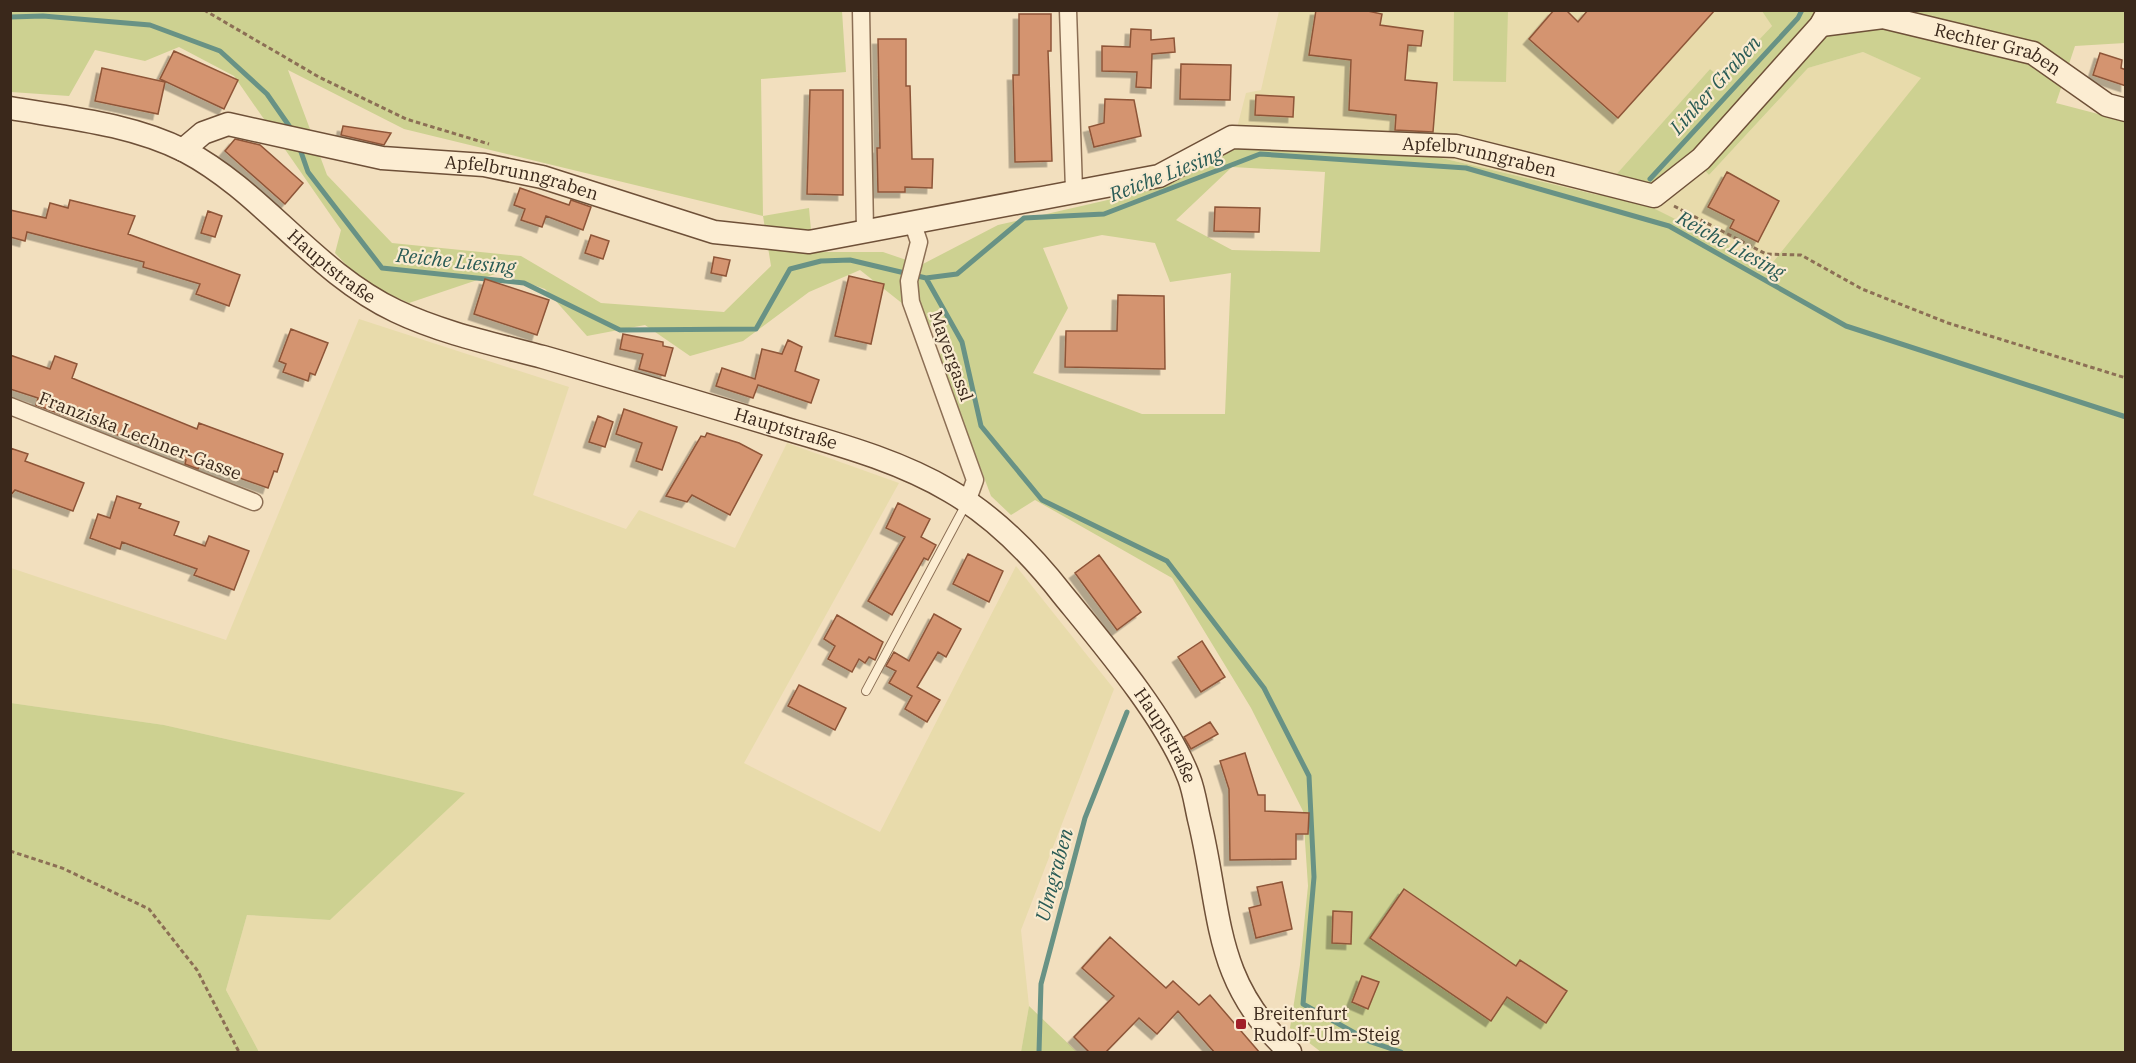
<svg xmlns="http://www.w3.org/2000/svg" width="2136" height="1063" viewBox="0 0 2136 1063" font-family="'IBM Plex Serif',serif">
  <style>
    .farmland { fill: #e8dbab }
    .green { fill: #cdd191; fill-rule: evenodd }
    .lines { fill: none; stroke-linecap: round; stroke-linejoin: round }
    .stream { stroke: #689285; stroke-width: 5 }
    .building { fill: #d49470; stroke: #8e5538; stroke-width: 1.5; filter: url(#shadow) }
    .lane-casing { stroke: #8c6f55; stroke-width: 10 }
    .street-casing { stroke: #8c6f55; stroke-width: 19 }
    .secondary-casing { stroke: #6e5038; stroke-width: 25 }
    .path { stroke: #8c6f55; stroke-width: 3; stroke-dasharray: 4.5 3; stroke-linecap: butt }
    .lane { stroke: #fcedd2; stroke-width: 8 }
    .street { stroke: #fcedd2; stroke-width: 16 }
    .secondary { stroke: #fcedd2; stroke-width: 22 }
    .poi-dot { fill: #a11f28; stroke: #f9eacf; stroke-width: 2 }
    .labels { text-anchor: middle; stroke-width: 4.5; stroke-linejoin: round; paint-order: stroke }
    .street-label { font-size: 18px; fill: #3a281b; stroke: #f9eacf }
    .poi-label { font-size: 18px; fill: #3a281b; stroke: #f9eacf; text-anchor: start }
    .water-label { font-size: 20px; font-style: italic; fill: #295b55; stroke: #f9eacf }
  </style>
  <defs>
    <filter id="shadow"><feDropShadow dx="-5.5" dy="5.5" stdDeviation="0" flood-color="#0004"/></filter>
  </defs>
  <rect width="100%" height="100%" fill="#f2dfbe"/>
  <path class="farmland" d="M1762,10L1772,26L1722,79L1710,69L1598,195L1412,151L1233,143L1246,93L1261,90L1279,11Z
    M1863,52L1922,78L1770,267L1652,208L1692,155L1709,175L1808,68Z
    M359,319L569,387L533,495L626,529L639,510L735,548L787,443L899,483L744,763L880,832L1016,566L1114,689L1021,930L1029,1006L1021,1052H259L226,990L247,915L330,920L464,793L164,725L11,703V568L226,640Z"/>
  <path class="green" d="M10,11H842L846,72L761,79L763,216L809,208L813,252H883L921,265L998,225L1138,193L1233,143L1412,151L1598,195L1710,69L1722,79L1772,26L1762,11H2125V43L2075,46L2056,103L2125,121V1052H1321L1290,1028L1300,965L1308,886L1303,811L1251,708L1172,578L1035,500L1011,515L991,496L939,358L946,338L860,270L809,292L743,341L690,356L645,325L587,336L545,289L498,273L409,303L363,283L335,253L341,230L234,76L179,47L145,61L95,50L69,96L11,92ZM1863,52L1921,78L1770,266L1653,208L1691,155L1709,175L1808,68ZM288,70L404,129L763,216L771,266L724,312L601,303L521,256L392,243L327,175ZM1232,167L1325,172L1320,252L1232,250L1176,220ZM1102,235L1155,243L1170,282L1231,273L1225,414H1142L1033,373L1068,308L1043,248Z
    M1454,11H1508L1506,82L1453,81Z
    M11,703L164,725L465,793L330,920L247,915L226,990L259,1052H11Z
    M1029,1006L1077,1052H1021Z"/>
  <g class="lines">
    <path class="stream" d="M10,17L43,16L150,25L220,51L267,94L292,130
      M300,149L308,172L382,268L524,283L620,330L756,329L790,269L821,261L850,260L926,278L957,274L1024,218L1104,214L1260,154L1466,168L1669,226L1846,326L2126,417
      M1650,179L1798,18L1802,10
      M926,278L962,342L981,426L1042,500L1167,561L1264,688L1309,776L1314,877L1303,1004L1371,1042L1401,1052
      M1039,1052L1041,984L1085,818L1127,712"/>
  </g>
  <path class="building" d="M1316,10H1363L1382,14L1380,25L1423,31L1421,46L1408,45L1405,80L1437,83L1433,132L1395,130L1396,115L1349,110L1351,60L1309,55Z
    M1554,10H1566L1578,22L1588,10H1715L1618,118L1529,39Z
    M1019,14H1051V51H1048L1052,161L1015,162L1013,75H1019Z
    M1131,29L1151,30V40L1174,38L1175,52L1152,54L1151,88L1136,87L1137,72L1102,71V46L1130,47Z
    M878,39H906V86H910L912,159H933L932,188L905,187V192H878L877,148H880Z
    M174,51L238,80L224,109L160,79Z
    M2100,53L2122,60L2121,68L2126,70V86L2093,75Z
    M1181,64L1231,65L1230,100L1180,99Z
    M102,68L165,82L158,114L95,101Z
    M810,90H843V195L807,194Z
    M1256,95L1294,97L1293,117L1255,115Z
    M1105,99L1134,100L1141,136L1094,147L1089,127L1104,123Z
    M343,126L391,133L384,145L341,135Z
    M235,139L260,145L303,183L285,204L225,151Z
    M1727,172L1779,201L1758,242L1730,228L1734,220L1708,207Z
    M520,188L569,205L571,200L591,207L583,230L546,216L542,227L521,220L525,209L514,205Z
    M70,200L135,216L128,234L240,275L229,306L196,294L200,284L143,267L144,262L27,232L25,241L10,237V210L46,218L50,203L68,208Z
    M1215,207L1260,208L1259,232L1214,231Z
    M208,211L222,216L215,237L201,233Z
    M591,235L609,241L603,259L585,253Z
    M714,257L730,260L726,276L711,273Z
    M849,276L884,284L871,344L835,336Z
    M485,279L549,300L537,335L474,314Z
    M1118,295L1164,296L1165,369L1065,367L1066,331H1117Z
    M291,329L328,343L315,375L310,373L308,381L283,372L286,364L279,361Z
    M623,334L663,342V346L673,348L665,376L639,369L643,354L620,349Z
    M788,340L802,347L795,371L819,380L811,403L758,385L753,398L716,386L722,368L755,379L762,349L782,354Z
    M10,355L50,369L55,356L77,364L72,378L197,429L199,423L283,454L277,472L274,471L268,488L200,464L198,469L185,464L186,460L36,405L38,398L10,389Z
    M624,409L677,427L662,470L636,461L642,443L616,434Z
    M598,416L613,422L605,447L589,442Z
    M707,433L739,443L762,455L730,515L692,495L687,502L666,496L701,436L705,437Z
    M10,448L28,454L25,461L84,483L73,511L15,490L10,496Z
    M117,496L141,504L139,508L179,522L174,535L205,546L209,536L249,551L234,590L194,575L197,569L122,542L120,549L90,538L98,514L110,518Z
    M898,503L930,519L921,537L936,545L928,560L924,558L892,615L868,601L905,537L886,528Z
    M968,554L1003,571L989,602L953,584Z
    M1099,555L1141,612L1117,630L1075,573Z
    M934,614L961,629L946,657L938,652L917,687L940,700L927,722L905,709L912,696L889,683L896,671L886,666L894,652L909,661Z
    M837,615L883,642L875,660L869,657L865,663L859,659L852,672L828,659L835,646L824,639Z
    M1202,641L1225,677L1201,692L1178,657Z
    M799,685L846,708L835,730L788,706Z
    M1210,722L1218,734L1191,749L1184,737Z
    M1245,753L1258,795H1265V811L1309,813L1308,834H1296V859L1230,860L1229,789L1220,761Z
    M1282,882L1292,929L1256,938L1249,908L1261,905L1257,887Z
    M1404,889L1516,966L1520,960L1567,991L1546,1023L1507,997L1491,1021L1370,938Z
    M1333,911L1352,912L1351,944L1332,943Z
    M1110,937L1166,988L1173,981L1199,1005L1210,995L1260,1053H1215L1178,1011L1157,1034L1139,1018L1105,1053H1090L1074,1037L1114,996L1082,968Z
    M1362,976L1379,982L1368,1009L1352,1002Z"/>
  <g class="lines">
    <g class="lane-casing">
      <path id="lane" d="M866,691L966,504"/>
    </g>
    <g class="street-casing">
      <path id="street" d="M861,10L865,231
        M1068,10L1074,190
        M912,221L919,242L909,281L911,302L975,480L967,502
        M10,406L254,502"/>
    </g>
    <g class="secondary-casing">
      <g id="secondary">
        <path id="s1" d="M1821,25L1883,17L2033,53L2107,105L2126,110"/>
        <path id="s2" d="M10,108C69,118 131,124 185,151C263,192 314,272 396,311C442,333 494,344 543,357C620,379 697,402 773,425C833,443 896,459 950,491C995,517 1031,554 1063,595C1103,644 1167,719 1189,778C1194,791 1196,806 1199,819C1222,913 1212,981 1290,1052"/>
        <path id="s3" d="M183,150L203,133L228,124L382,158L484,165L542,177L714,232L809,242L1159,176L1232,137L1456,146L1654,196L1701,159L1821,25L1829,10"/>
      </g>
    </g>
    <path class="path" d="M204,10L319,77L406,119L489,144
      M1674,206L1766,254L1801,255L1862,289L1948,323L2126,378
      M10,851L62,868L149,909L197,970L239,1052"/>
    <use href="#lane" class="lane"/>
    <use href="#street" class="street"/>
    <use href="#secondary" class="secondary"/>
  </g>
  <rect class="poi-dot" x="1235" y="1018" width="12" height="12" rx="3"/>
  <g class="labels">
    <g class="street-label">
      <text dy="6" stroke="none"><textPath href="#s1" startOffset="182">Rechter Graben</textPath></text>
      <text dy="6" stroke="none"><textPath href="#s3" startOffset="1336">Apfelbrunngraben</textPath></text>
      <text dy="6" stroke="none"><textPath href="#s3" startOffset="352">Apfelbrunngraben</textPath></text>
      <text dy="6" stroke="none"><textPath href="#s2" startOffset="368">Hauptstraße</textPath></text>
      <text transform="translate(951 356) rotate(70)" y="6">Mayergassl</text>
      <text dy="6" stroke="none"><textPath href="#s2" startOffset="854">Hauptstraße</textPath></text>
      <text transform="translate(140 436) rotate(21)" y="6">Franziska Lechner-Gasse</text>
      <text dy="6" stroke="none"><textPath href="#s2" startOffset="1359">Hauptstraße</textPath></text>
    </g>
    <g class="poi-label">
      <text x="1253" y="1020">Breitenfurt<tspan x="1253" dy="21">Rudolf-Ulm-Steig</tspan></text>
    </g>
    <g class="water-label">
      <text transform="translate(1715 85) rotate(-48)" y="7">Linker Graben</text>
      <text transform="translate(1166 174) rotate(-21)" y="7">Reiche Liesing</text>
      <text transform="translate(1731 245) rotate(29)" y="7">Reiche Liesing</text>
      <text transform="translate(456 261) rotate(6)" y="7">Reiche Liesing</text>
      <text transform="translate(1054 875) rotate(-75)" y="7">Ulmgraben</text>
    </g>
  </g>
  <rect width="2136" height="1063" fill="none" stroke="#3a281b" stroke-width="24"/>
</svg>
